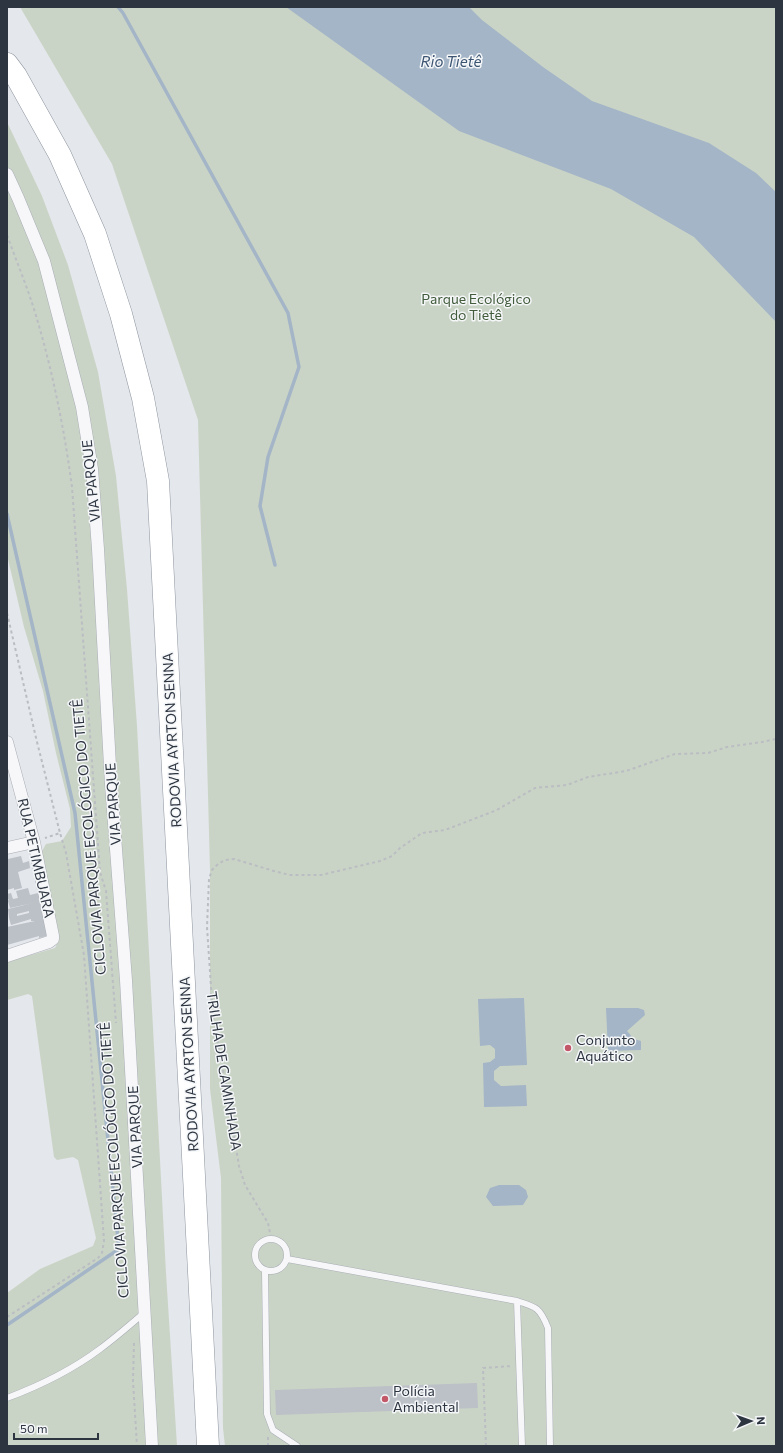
<svg xmlns="http://www.w3.org/2000/svg" width="783" height="1453" viewBox="0 0 783 1453" font-family="Commissioner,sans-serif">
  <style>
    .green { fill: #cad4c6 }
    .water { fill: #a3b5c7 }
    .lines { fill: none; stroke-linecap: round; stroke-linejoin: round }
    .stream { stroke: #a3b5c7; stroke-width: 3.5 }
    .building { fill: #bcc0c7; fill-rule: evenodd }
    .service-casing { stroke: #a9aeb5; stroke-width: 7 }
    .minor-casing { stroke: #a9aeb5; stroke-width: 13 }
    .motorway-casing { stroke: #8d95a0; stroke-width: 23 }
    .path { stroke: #babdc2; stroke-width: 2; stroke-dasharray: 3 3; stroke-linecap: butt }
    .service { stroke: #f7f7f9; stroke-width: 6 }
    .minor { stroke: #f7f7f9; stroke-width: 12 }
    .motorway { stroke: #fff; stroke-width: 22 }
    .poi-dot { fill: #c25768; stroke: #f4f6f8; stroke-width: 1.5 }
    .labels { text-anchor: middle; stroke-width: 3; stroke-linejoin: round; paint-order: stroke }
    .park-label { font-size: 14px; fill: #425c3c; stroke: #f4f6f8 }
    .street-label { font-size: 14px; fill: #2d3541; stroke: #f4f6f8 }
    .poi-label { font-size: 14px; fill: #2d3541; stroke: #f4f6f8; text-anchor: start }
    .water-label { font-size: 15px; font-style: italic; fill: #3b5472; stroke: #f4f6f8 }
  </style>
  <rect width="100%" height="100%" fill="#e4e7eb"/>
  <path class="green" d="M20,7H776V1446H225L223,1428L221,1178L210,1089V870L198,420L112,164Z
    M7,122L42,196L68,265L98,372L116,476L127,589L137,726L166,1273L177,1446H7V1293L40,1269L93,1246L96,1238L78,1160L73,1157L57,1160L54,1157L32,996L28,994L7,1000V962L55,948L59,940L41,853L46,844L62,841L71,827L70,809L56,753L43,691L24,627L7,555Z"/>
  <path class="water" d="M286,7H469L482,20L543,67L592,101L709,143L756,173L776,192V322L694,237L611,189L459,131Z
    M524,998L527,1065L500,1066L494,1071V1080L501,1086L526,1085L527,1106L484,1107L483,1063L490,1062L495,1058V1049L490,1045L480,1046L478,999Z
    M606,1008H638L644,1010L645,1015L627,1031L634,1039L641,1041V1050L608,1051Z
    M499,1185H519L526,1190L528,1197L523,1205L493,1206L486,1197L490,1188Z"/>
  <g class="lines">
    <path class="stream" d="M118,7L123,13L288,313L299,367L268,457L260,506L275,565
      M7,514L75,813L119,1249L7,1325"/>
  </g>
  <path class="building" d="M7,856L8,859L21,856L23,863L29,861L30,868L18,872L22,888L14,890V888L7,890Z
    M28,888L30,895L38,893L47,934L46,936L39,938V936L7,945V927L35,921H31V919L11,925L9,918L8,909L33,903L10,908L8,901L9,899L7,900V894L11,893L13,899L18,898L16,891ZM29,911V913L17,916V914Z
    M477,1383L478,1408L276,1415L275,1390Z"/>
  <g class="lines">
    <g class="service-casing">
      <path id="service" d="M255 1255a16 16 0 1 1 32 0a16 16 0 1 1-32 0Z
        M287,1259L517,1301C537,1307 540,1308 548,1328L550,1446
        M265,1271L267,1414L273,1430L297,1446
        M517,1301L522,1446
        M7,1398C39,1386 72,1370 100,1349C115,1338 130,1325 145,1312"/>
    </g>
    <g class="minor-casing">
      <path id="minor" d="M7,174L18,198L44,261L82,407L92,469L98,549L111,784L126,980L152,1446
        M7,742L34,842L53,936V939L49,942L7,956
        M7,848L34,842"/>
    </g>
    <g class="motorway-casing">
      <path id="motorway" d="M7,64L16,76L60,155L95,234L121,314L143,398L158,481L208,1446"/>
    </g>
    <path class="path" d="M7,235C16,260 26,284 34,309C52,368 64,427 72,487L100,872L106,891L116,1023
      M7,613L37,742L60,833L45,838
      M271,1238L268,1223L245,1185L239,1166L224,1075L213,1017L207,927L209,879L212,870L218,864L225,860L234,859L274,871L290,875H321L380,861L392,856L400,848L422,833L445,830L497,810L535,788L567,785L588,777L626,771L675,754L708,753L727,747L762,742L776,739
      M7,1317L98,1258L102,1253L104,1241L84,955L66,853L60,833
      M134,1343L133,1381L137,1446
      M268,1437V1446
      M486,1446L483,1368L512,1366"/>
    <use href="#service" class="service"/>
    <use href="#minor" class="minor"/>
    <use href="#motorway" class="motorway"/>
  </g>
  <g class="poi-dot">
    <circle cx="568" cy="1048" r="4"/>
    <circle cx="385" cy="1399" r="4"/>
  </g>
  <g class="labels">
    <g class="park-label">
      <text x="476" y="304">Parque Ecológico<tspan x="476" dy="16">do Tietê</tspan></text>
    </g>
    <g class="street-label">
      <text transform="translate(91 481) rotate(-96)" y="5">VIA PARQUE</text>
      <text transform="translate(172 740) rotate(-93)" y="5">RODOVIA AYRTON SENNA</text>
      <text transform="translate(113 804) rotate(-94)" y="5">VIA PARQUE</text>
      <text transform="translate(89 837) rotate(-95)" y="5">CICLOVIA PARQUE ECOLÓGICO DO TIETÊ</text>
      <text transform="translate(36 858) rotate(77)" y="5">RUA PETIMBUARA</text>
      <text transform="translate(189 1064) rotate(-93)" y="5">RODOVIA AYRTON SENNA</text>
      <text transform="translate(224 1071) rotate(81)" y="5">TRILHA DE CAMINHADA</text>
      <text transform="translate(135 1127) rotate(-93)" y="5">VIA PARQUE</text>
      <text transform="translate(114 1160) rotate(-94)" y="5">CICLOVIA PARQUE ECOLÓGICO DO TIETÊ</text>
    </g>
    <g class="poi-label">
      <text x="576" y="1045">Conjunto<tspan x="576" dy="16">Aquático</tspan></text>
      <text x="393" y="1396">Polícia<tspan x="393" dy="16">Ambiental</tspan></text>
    </g>
    <g class="water-label">
      <text x="451" y="67">Rio Tietê</text>
    </g>
  </g>
  <rect width="783" height="1453" fill="none" stroke="#2d3541" stroke-width="16"/>
  <g transform="translate(751 1421) rotate(88)" stroke="#f4f6f8" stroke-width="3" paint-order="stroke">
  <path d="M0-3L7 15L0 10L-7 15Z" fill="#2d3541"/>
  <text y="-6" font-size="11" font-weight="bold" text-anchor="middle" fill="#2d3541">N</text>
  </g>
  <path d="M14 1433v6h84v-6" fill="none" stroke="#2d3541" stroke-width="2"/>
  <text x="20" y="1433" font-size="12" fill="#2d3541" stroke="#f4f6f8" stroke-width="3" paint-order="stroke">50 m</text>
</svg>
